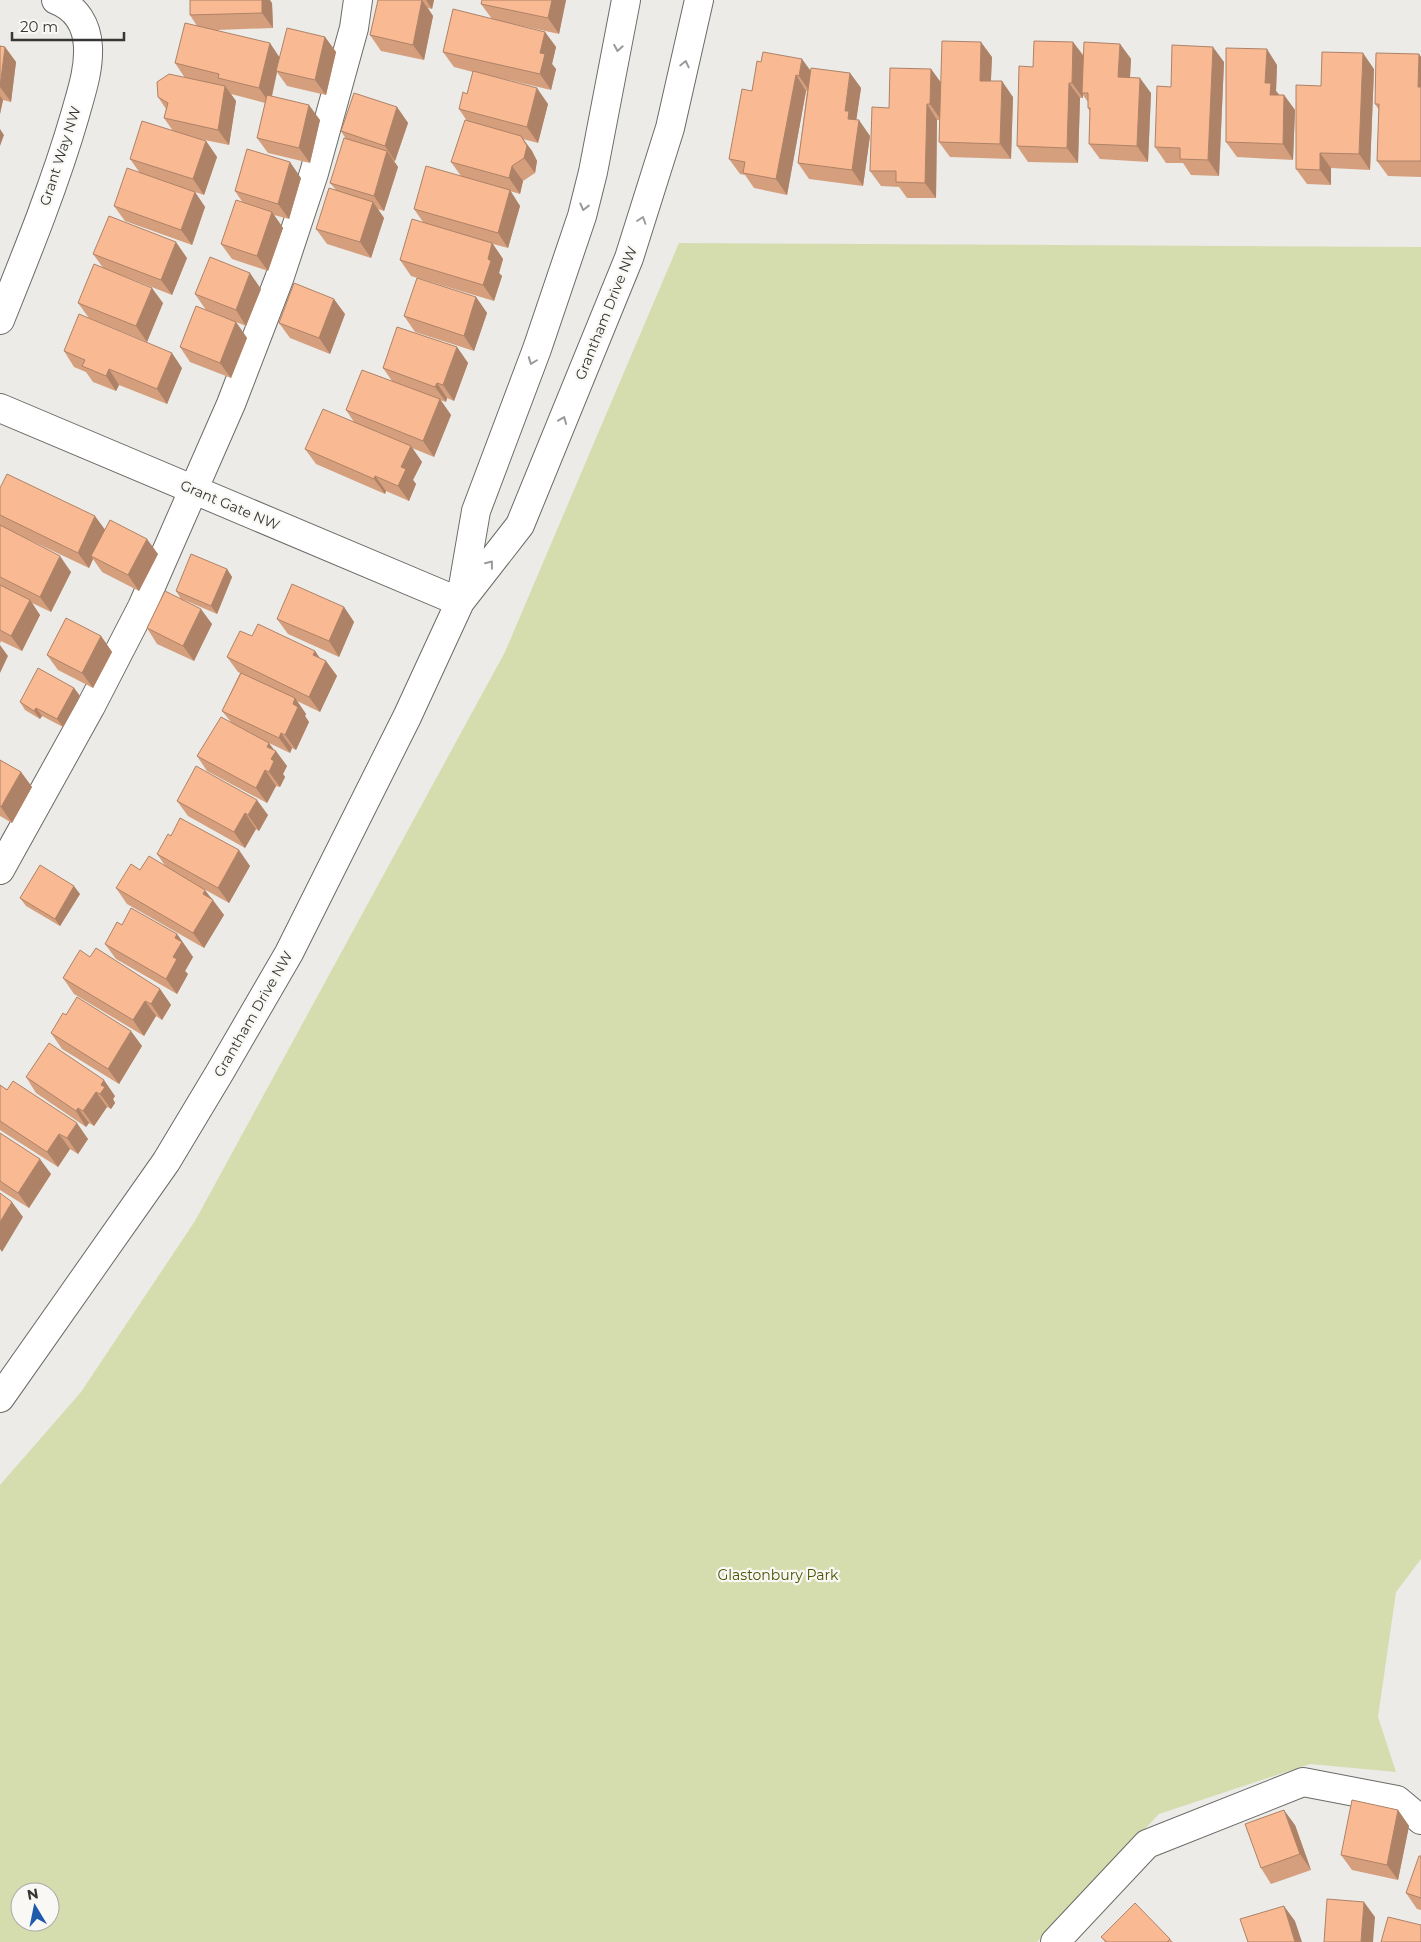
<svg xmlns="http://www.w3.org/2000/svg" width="1421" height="1942" viewBox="0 0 1421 1942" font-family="Montserrat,sans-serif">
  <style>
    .green { fill: #d5ddaf; fill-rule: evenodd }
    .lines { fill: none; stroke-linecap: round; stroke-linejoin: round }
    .minor-casing { stroke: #6b6a67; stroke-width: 30 }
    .minor { stroke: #fff; stroke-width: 28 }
    .wall { fill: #d59f7e }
    .shaded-wall { fill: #ae8267 }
    .building { fill: #f8b993; stroke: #ae8267 }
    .oneway { stroke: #9a9a9a }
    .labels { text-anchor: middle; stroke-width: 4.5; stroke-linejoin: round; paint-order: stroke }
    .street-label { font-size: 14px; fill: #363634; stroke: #f9f8f4 }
    .park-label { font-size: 14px; fill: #4b5302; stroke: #f9f8f4 }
  </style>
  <rect width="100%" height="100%" fill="#ecebe7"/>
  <path class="green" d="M679,243L1421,247V1559L1396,1592L1378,1717L1396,1772L1310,1764L1159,1814L1037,1942H0V1485L81,1392L195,1221L505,652ZM20,1892H50V1922H20Z"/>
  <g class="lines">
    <g class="minor-casing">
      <path id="minor" d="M0,320C27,253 55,184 75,115C81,93 89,71 88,47C87,26 77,8 56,0
        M0,408L460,602
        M461,598L476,511L537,349L582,216L593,172L626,0
        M0,870L91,706L142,607L231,404L279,279L314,173L354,28L358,0
        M0,1398L166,1162L220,1072L289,953L407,717L460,602L520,525L629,258L670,128L699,0
        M1055,1942L1147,1844L1303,1782L1397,1800L1421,1820"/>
    </g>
    <use href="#minor" class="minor"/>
  </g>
  <path class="wall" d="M378,0H434L432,9L428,8L433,16L424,60L381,51L370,35Z
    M482,0H566L559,34L505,22L545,32L556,47L552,64L556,69L551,90L496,77L548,104L538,143L523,139L532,151L537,161L535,173L523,181L520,194L510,191L520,206L508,248L493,244L503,259L499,273L502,276L494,301L411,276L400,260L423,222L414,209L461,176L451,162L467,121L459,109L467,94L473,72L454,67L443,52L492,19L481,4Z
    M272,3L273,28L217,30L279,57L325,37L336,52L326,95L287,86L277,72L272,96L320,120L310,163L268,153L257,138L265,103L231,94L236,101L229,145L200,139L206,141L217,157L204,195L186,189L195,192L205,207L192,245L125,221L114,206L140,173L130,159L173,131L164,118L166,109L158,97L185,78L175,63L197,26L190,15Z
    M1073,42L1084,56L1120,44L1131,59L1130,78L1151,93L1148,162L1100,159L1089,144L1090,112L1088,108V102L1083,95V98H1080L1078,163L1028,162L1017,146L1033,67Z
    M0,46L5,47L16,62L11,102L3,100L0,114Z
    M1419,54L1421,57V177L1388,176L1377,161L1379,110L1375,104Z
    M992,57L991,81L1013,97L1011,159L950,157L939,142L940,120H937L936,198H907L899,187L881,186L870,171L889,108L931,69L941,83Z
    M761,62L810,71L850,73L861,88L856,120L870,136L863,186L809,179L798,163L807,91H806L787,195L754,188L745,175L740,174L729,159Z
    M1224,62L1219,176L1191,175L1183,163H1166L1155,147L1171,87Z
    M1277,65L1276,91L1279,95H1284L1295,110L1293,160L1237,157L1226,142Z
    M1374,69L1370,170L1331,168V185L1307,184L1296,169L1321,86Z
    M397,107L408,123L395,161H394L398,167L384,211L378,209L384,218L371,258L327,244L316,229L336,190L330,183L346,139L341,131Z
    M301,178L289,219L274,215L283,228L268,271L232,259L221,244L243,203L235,191Z
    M93,254L187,258L172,295L121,275L163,303L147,342L89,318L78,303L104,269Z
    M261,289L246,326L206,310L195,294Z
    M476,297L487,313L474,351L415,332L404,316Z
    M345,314L330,354L290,338L279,323Z
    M236,322L247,338L231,378L190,362L180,347Z
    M457,347L468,363L454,401L447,398L446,402L440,400L451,415L434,457L412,448L422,462L413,480L416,484L409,501L386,491L385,494L316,464L305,449L354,422L346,410L392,381L383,368Z
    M64,351L182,368L167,404L119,385L116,391L93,382L86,372L74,367Z
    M0,488L105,530L158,554L139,591L102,572L93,559L89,568L19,535L71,572L51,612L32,603L40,615L22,651L1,641L0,644Z
    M227,569L232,577L217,614L182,599L212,624L194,661L157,644L147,628L181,599L176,591Z
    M344,607L354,622L339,657L288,634L277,619Z
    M101,636L112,652L93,688L58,670L47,655Z
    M252,636L315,651L320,658L326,661L337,676L320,712L297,701L306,714L305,716L309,722L296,750L292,748L290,753L269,743L287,766L283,774L285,777L280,787L276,786L267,803L207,771L197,756L231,722L222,711L240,673L238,672L227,657Z
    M74,688L80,696L63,727L42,716L40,719L25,710L20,702Z
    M0,760L21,772L32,787L12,823L0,816Z
    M177,801L268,815L259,831L256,829L245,848L188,816Z
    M171,836L250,866L229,903L202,888L213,900L224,915L204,948L127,904L116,888L140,870L166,867L157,854Z
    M80,894L60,926L26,906L20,898Z
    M122,925L177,934L193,957L185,971L188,974L177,994L116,959L105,944Z
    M90,957L160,989L171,1005L162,1020L156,1016L144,1036L74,994L63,978Z
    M51,1033L142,1046L119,1084L62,1049Z
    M26,1077L115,1096L113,1099L115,1103L111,1109L107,1107L94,1126L89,1123L86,1127L36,1093Z
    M0,1085L88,1139L78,1154L70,1149L58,1167L0,1130Z
    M0,1133L51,1174L29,1208L0,1190Z
    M1398,1810L1409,1826L1398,1880L1352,1870L1341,1855Z
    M1295,1825L1311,1870L1271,1884L1261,1868Z
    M1421,1856V1910L1417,1909L1406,1893Z
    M1101,1937L1170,1939L1173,1942H1105Z"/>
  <path class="shaded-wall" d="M262,0H270L272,3L273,28L262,13Z
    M422,0L433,16L424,60L413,45Z
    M426,0H434L432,9Z
    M552,0H566L559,34L548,18Z
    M545,32L556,47L552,64L556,69L551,90L540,74V53Z
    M325,37L336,52L326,95L315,80Z
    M981,42L992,57L990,96L980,81Z
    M1073,42L1084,57L1082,93L1083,95V98L1072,83Z
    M270,43L280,58L276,71L277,72L270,104L259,88Z
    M1120,44L1131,59L1129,93L1118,77Z
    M5,47L16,62L11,102L0,87Z
    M1213,47L1224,62L1219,176L1208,160Z
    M1267,49L1277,65L1276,91L1282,98L1270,95L1265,83Z
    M1363,53L1374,69L1370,170L1359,154Z
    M1419,54L1421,57V91L1418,87Z
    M802,59L813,74L810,92L799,76Z
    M931,69L942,84L941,120L930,104Z
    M850,73L861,88L856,122L859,120L870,136L863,186L852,170L848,119L845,111Z
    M796,75L806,91L787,195L776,179Z
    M1140,78L1151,93L1148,162L1137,146Z
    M1002,81L1013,97L1011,159L1000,144Z
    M1069,83L1080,98L1078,163L1067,148Z
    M225,86L236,101L229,145L218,130Z
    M537,88L548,104L538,143L527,127Z
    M1284,95L1295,110L1293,160L1283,144Z
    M0,96L3,100L0,114Z
    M927,104L937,120L936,198L925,183Z
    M309,105L320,120L310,163L299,148Z
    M397,107L408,123L395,161L385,146Z
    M0,129L4,135L0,146Z
    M521,136L532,151L537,161L535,173L524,158Z
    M206,141L217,157L204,195L193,179Z
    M387,151L398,167L384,211L374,196Z
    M1320,153L1331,168V185L1320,170Z
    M290,162L301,178L289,219L278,204Z
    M512,166L523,181L520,194L509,178Z
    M510,190L520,206L508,248L498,233Z
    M195,192L205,207L192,245L181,230Z
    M373,202L384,218L371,258L360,242Z
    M272,212L283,228L268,271L257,256Z
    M176,242L187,258L172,295L161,280Z
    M492,243L503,259L499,273L502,276L494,301L483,285L488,259Z
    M250,273L261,289L246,326L236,310Z
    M152,288L163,303L147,342L136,326Z
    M476,297L487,313L474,351L464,336Z
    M334,299L345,314L330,354L319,338Z
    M236,322L247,338L231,378L220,363Z
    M457,347L468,363L454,401L443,385Z
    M172,353L182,368L167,404L157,389Z
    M109,369L119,385L116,391L106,376Z
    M437,383L447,398L446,402L435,387Z
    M440,399L451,415L434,457L423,441Z
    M411,446L422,462L413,480L416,484L409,501L398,486L401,467Z
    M375,476L386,491L385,494L374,479Z
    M95,516L106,531L91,556L93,559L89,568L78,553Z
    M147,539L158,554L139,591L128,575Z
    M60,556L71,572L51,612L40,597Z
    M227,569L232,577L217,614L211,606Z
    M30,600L40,615L22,651L11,636Z
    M344,607L354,622L339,657L329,641Z
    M201,609L212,624L194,661L183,646Z
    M101,636L112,652L93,688L82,673Z
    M0,645L8,656L0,673Z
    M315,651L324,665L326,661L337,676L320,712L309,697L313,655Z
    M74,688L80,696L63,727L57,719Z
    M295,698L306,714L305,716L309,722L296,750L285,735L293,704Z
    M36,708L42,716L40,719L34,711Z
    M281,733L292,748L290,753L279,738Z
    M269,743L275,752L276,751L287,766L283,774L285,777L280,787L269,772L271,759L267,747Z
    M265,770L276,786L267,803L256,788Z
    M21,772L32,787L12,823L1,807Z
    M257,800L268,815L259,831L248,815Z
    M245,813L256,829L245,848L234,832Z
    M239,850L250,866L229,903L218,888Z
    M74,886L80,894L60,926L55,919Z
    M205,890L224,915L204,948L193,933L203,894Z
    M177,934L193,957L185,971L188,974L177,994L166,979L173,957L175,938Z
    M160,989L171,1005L162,1020L151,1004Z
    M145,1001L156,1016L144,1036L133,1020Z
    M131,1031L142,1046L119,1084L108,1069Z
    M104,1080L115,1096L113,1099L115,1103L111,1109L100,1094L101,1085Z
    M96,1092L107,1107L94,1126L83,1111Z
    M78,1108L89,1123L86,1127L76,1111Z
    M77,1123L88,1139L78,1154L67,1138Z
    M59,1134L70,1149L58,1167L47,1152Z
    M40,1159L51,1174L29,1208L18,1193Z
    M12,1202L23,1217L2,1252L0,1249V1222Z
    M1284,1810L1295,1825L1311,1870L1300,1854Z
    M1398,1810L1409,1826L1398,1880L1387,1865Z
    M1364,1902L1375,1917L1373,1942H1361Z
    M1284,1906L1295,1921L1302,1942H1295Z"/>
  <path class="building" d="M190,0H262V13L190,15Z
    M378,0H422L413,45L370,35Z
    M482,0H552L548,18L481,4Z
    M453,9L545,32L540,53L545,54L540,74L443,52Z
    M185,23L270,43L259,88L218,78L219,74L175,63Z
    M287,28L325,37L315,80L276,71Z
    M942,41L981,42L980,81H1002L1000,144L939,142Z
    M1034,41L1073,42L1072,83H1069L1067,148L1017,146L1019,66L1033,67Z
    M1084,42L1120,44L1118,77L1140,78L1137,146L1089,144L1090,108H1088V93H1082Z
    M1172,45L1213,47L1208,160L1180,159V148L1155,147L1157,86L1171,87Z
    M0,46L5,47L0,87Z
    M1226,48L1267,49L1265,83H1271L1270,95H1284L1283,144L1226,142Z
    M763,52L802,59L799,76L796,75L776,179L743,173L745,162L729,159L742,89L752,91L757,61L761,62Z
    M1322,52L1363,53L1359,154L1320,153V170L1296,169V85L1321,86Z
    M1376,53L1419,54L1418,87H1421V161H1377L1379,104H1375Z
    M811,68L850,73L845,111H849L848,119L859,120L852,170L798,163Z
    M890,68L931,69L930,104H927L925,183L896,182V171H870L872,107L889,108Z
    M473,71L537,88L527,127L459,109L463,92L467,94Z
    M169,74L225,86L218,130L164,118L168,103L158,97L157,82Z
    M354,93L397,107L385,146L341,131Z
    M267,95L309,105L299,148L257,138Z
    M465,120L521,136L527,146L524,158L512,166L509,178L451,162Z
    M142,121L206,141L193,179L130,159Z
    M344,138L387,151L374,196L330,183Z
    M247,149L290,162L278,204L235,191Z
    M426,166L510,190L498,233L414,209Z
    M127,168L195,192L181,230L114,206Z
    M329,188L373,202L360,242L316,229Z
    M236,200L272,212L257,256L221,244Z
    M109,216L176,242L161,280L93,254Z
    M412,219L492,243L488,259L491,261L483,285L400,260Z
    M210,257L250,273L236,310L195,294Z
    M94,264L152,288L136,326L78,303Z
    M417,278L476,297L464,336L404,316Z
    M294,283L334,299L319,338L279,323Z
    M196,306L236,322L220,363L180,347Z
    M79,314L172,353L157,389L109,369L106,376L82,366L85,360L64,351Z
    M397,327L457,347L443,385L437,383L435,387L383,368Z
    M362,370L440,399L423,441L346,410Z
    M323,409L411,446L401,467L406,469L398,486L375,476L374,479L305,449Z
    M7,474L95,516L78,553L0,515V488Z
    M110,520L147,539L128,575L91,556Z
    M0,525L60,556L40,597L0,577Z
    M191,554L227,569L211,606L176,591Z
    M292,584L344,607L329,641L277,619Z
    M0,585L30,600L11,636L0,630Z
    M165,591L201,609L183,646L147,628Z
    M66,618L101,636L82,673L47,655Z
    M258,624L315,651L313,655L326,661L309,697L227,657L240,631L252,636Z
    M38,668L74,688L57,719L36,708L34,711L20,702Z
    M241,673L295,698L293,704L298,707L285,735L281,733L279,738L222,711Z
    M221,717L269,743L267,747L276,751L271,759L274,761L269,772L265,770L256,788L197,756Z
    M0,760L21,772L1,807L0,806Z
    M196,766L257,800L248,815L245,813L234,832L177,801Z
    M180,818L239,850L218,888L157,854L168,834L171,836Z
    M149,856L205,890L203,894L213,900L193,933L116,888L131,864L140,870Z
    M40,865L74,886L55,919L20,898Z
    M131,908L177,934L175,938L182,942L173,957L177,959L166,979L105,944L117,922L122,925Z
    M96,948L160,989L151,1004L145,1001L133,1020L63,978L80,950L90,957Z
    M77,997L131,1031L108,1069L51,1033L63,1013L66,1015Z
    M49,1043L104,1080L101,1085L105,1087L100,1094L96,1092L83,1111L78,1108L76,1111L26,1077Z
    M13,1081L77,1123L67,1138L59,1134L47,1152L0,1121V1085L7,1090Z
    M0,1133L40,1159L18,1193L0,1181Z
    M0,1193L12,1202L0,1222Z
    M1352,1800L1398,1810L1387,1865L1341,1855Z
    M1284,1810L1300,1854L1261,1868L1245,1824Z
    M1419,1856H1421V1898L1406,1893Z
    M1327,1899L1364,1902L1361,1942H1324Z
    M1135,1903L1170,1939L1167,1942H1107L1101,1937Z
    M1284,1906L1295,1942H1248L1240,1919Z
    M1388,1917L1421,1925V1942H1381Z"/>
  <defs><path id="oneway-chevron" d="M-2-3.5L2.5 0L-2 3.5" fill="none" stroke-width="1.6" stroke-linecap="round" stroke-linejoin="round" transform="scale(1.25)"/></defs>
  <g class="oneway">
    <use href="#oneway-chevron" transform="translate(618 48) rotate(100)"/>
    <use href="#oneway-chevron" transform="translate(685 64) rotate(-77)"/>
    <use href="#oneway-chevron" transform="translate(584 207) rotate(104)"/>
    <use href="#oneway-chevron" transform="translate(642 220) rotate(-72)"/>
    <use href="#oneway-chevron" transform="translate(532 361) rotate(111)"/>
    <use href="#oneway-chevron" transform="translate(563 420) rotate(-68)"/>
    <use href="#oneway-chevron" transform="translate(490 564) rotate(-52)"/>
  </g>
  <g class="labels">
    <g class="street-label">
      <text transform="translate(60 156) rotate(-72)" y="5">Grant Way NW</text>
      <text transform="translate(606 313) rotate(-68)" y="5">Grantham Drive NW</text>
      <text transform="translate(230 505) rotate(23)" y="5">Grant Gate NW</text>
      <text transform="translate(253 1014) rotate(-60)" y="5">Grantham Drive NW</text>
    </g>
    <g class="park-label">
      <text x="778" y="1580">Glastonbury Park</text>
    </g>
  </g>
  <g transform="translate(35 1907) rotate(350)"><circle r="24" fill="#f9f8f4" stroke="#abaaa7"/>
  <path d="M0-4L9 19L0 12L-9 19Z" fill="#1f5aab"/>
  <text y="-8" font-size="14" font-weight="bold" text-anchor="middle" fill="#363634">N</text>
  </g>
  <path d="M12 32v8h112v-8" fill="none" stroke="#363634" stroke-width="2.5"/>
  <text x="20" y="32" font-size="15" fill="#363634" stroke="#f9f8f4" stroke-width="4" paint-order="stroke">20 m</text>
</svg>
